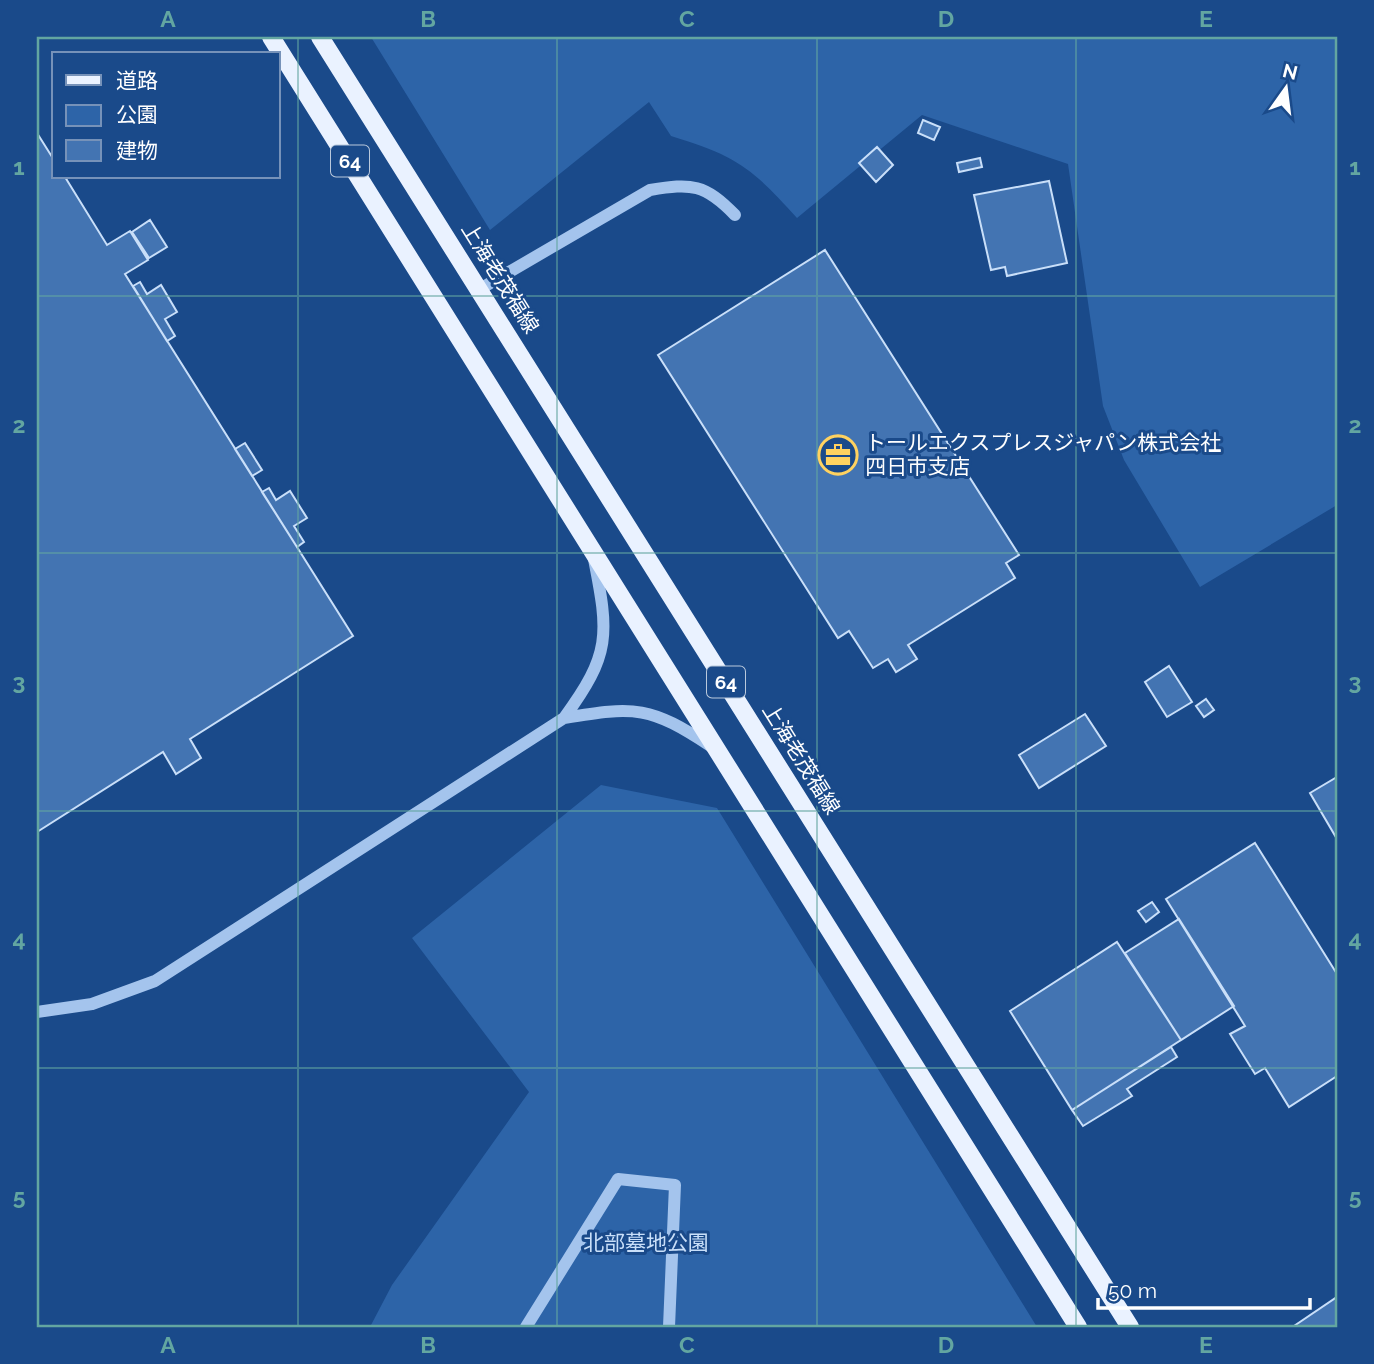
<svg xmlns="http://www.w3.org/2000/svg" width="1374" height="1364" viewBox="0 0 1374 1364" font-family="Raleway,'Noto Sans JP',sans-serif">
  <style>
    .green { fill: #2d64a8 }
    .building { fill: #4374b2; stroke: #c9dff9; stroke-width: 2 }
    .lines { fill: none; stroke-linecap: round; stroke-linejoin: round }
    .minor { stroke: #a4c4ed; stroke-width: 12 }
    .major { stroke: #eaf2ff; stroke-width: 18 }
    .grid { fill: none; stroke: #63a6a1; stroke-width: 2; stroke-opacity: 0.55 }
    .labels { text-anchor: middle; stroke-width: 6; stroke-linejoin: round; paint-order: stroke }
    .shield { fill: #1a4a8a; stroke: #bac9dc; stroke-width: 2 }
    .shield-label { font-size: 19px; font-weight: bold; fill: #fff }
    .street-label { font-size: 21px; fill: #fff; stroke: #1a4a8a }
    .poi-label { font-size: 21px; fill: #fff; stroke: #1a4a8a; text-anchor: start }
    .park-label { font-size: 21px; fill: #c9dff9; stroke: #1a4a8a }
    .neatline { fill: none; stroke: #63a6a1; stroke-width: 2.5 }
    .grid-label { font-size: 23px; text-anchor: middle; font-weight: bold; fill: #63a6a1 }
  </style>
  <rect width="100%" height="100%" fill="#1a4a8a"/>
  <path class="green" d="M371,37H1337V505L1200,587L1124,460L1103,406L1068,164L922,115L797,218C752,168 737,156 671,136L649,102L490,230Z
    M601,785L717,808L1037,1327H370L392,1285L529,1092L412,938Z"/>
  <path class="building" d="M923,120L940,127L934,140L918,133Z
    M37,133L54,160V177H65L107,245L130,231L148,260L125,274L353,636L190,739L201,758L176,774L163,752L37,832Z
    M877,147L893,165L876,182L859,163Z
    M980,158L982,167L959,172L957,163Z
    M1049,181L1067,263L1007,276L1005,267L991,270L974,195Z
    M150,220L167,247L149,258L132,232Z
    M825,250L1019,555L1006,563L1015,578L908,645L917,659L896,672L888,659L873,668L849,631L838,638L658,355Z
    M140,282L147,294L161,285L177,312L165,319L175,336L167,341L133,286Z
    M245,443L262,470L252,476L235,449Z
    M269,488L276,500L290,491L307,518L294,526L304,542L297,547L262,492Z
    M1169,666L1192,702L1167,717L1145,682Z
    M1206,699L1214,710L1204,717L1196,706Z
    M1085,714L1106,746L1039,788L1019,755Z
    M1337,777V839L1310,793Z
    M1255,843L1337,974V1076L1289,1107L1265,1068L1255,1074L1230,1034L1245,1026L1166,899Z
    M1152,902L1159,912L1146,922L1138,911Z
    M1179,919L1234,1006L1181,1040L1125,953Z
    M1117,942L1181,1040L1072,1110L1010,1011Z
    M1171,1047L1177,1057L1127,1089L1132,1096L1083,1126L1072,1110Z
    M1337,1297V1327H1294V1326Z"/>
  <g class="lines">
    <path class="minor" d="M480,289L650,190C692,183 705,184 735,215
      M564,718C636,706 650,706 712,747
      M37,1012L92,1004L155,981L564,718C611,654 609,635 594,559
      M526,1327L618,1179L675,1185L669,1327"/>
    <path class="major" d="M271,37L1078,1327
      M320,37L1130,1327"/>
  </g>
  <path class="grid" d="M298,37V1327M557,37V1327M817,37V1327M1076,37V1327M37,296H1337M37,553H1337M37,811H1337M37,1068H1337"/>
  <defs>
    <g id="office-ring" transform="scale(2.0125)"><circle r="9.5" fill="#1a4a8a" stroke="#ffd260" stroke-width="1.5"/><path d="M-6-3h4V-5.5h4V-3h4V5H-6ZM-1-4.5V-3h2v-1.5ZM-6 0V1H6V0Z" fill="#ffd260"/></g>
  </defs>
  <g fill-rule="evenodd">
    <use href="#office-ring" x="838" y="455"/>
  </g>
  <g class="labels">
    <g class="shield">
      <rect x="331" y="145.5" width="38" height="31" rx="5"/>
      <rect x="707" y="666.5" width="38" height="31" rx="5"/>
    </g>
    <g class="shield-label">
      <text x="350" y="168">64</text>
      <text x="726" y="689">64</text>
    </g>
    <g class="street-label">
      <text transform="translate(500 278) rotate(58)" y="7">上海老茂福線</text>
      <text transform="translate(801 759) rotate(58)" y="7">上海老茂福線</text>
    </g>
    <g class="poi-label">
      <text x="865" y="450">トールエクスプレスジャパン株式会社<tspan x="865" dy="24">四日市支店</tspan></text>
    </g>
    <g class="park-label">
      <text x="646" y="1250">北部墓地公園</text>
    </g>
  </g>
  <rect width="1374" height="1364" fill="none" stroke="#1a4a8a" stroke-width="77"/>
  <rect x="52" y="52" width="228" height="126" fill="#1a4a8a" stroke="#7692b9" stroke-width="2"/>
  <rect x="66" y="75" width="35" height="10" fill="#eaf2ff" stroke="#7692b9" stroke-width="2"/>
  <text x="116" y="88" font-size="21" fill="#ffffff">道路</text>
  <rect x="66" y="105" width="35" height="21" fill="#2d64a8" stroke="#7692b9" stroke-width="2"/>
  <text x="116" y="122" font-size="21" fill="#ffffff">公園</text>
  <rect x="66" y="140" width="35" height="21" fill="#4374b2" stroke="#7692b9" stroke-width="2"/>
  <text x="116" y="158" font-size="21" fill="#ffffff">建物</text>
  <g transform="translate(1286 88) rotate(14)" stroke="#1a4a8a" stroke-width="5" paint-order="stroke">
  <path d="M0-5L12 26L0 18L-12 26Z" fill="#ffffff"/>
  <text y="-10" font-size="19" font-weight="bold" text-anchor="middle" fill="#ffffff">N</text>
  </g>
  <path d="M1098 1298v10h212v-10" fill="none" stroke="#ffffff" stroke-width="3.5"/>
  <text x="1108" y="1298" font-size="21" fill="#ffffff" stroke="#1a4a8a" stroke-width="5" paint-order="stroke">50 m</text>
  <rect x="38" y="38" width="1298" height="1288" class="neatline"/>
  <g class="grid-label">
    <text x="168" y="27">A</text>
    <text x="428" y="27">B</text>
    <text x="687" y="27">C</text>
    <text x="946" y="27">D</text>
    <text x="1206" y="27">E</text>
    <text x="19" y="175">1</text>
    <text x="1355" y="175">1</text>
    <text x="19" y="433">2</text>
    <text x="1355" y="433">2</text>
    <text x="19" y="690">3</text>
    <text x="1355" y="690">3</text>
    <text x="19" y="947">4</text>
    <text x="1355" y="947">4</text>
    <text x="19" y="1205">5</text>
    <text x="1355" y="1205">5</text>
    <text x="168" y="1353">A</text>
    <text x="428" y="1353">B</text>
    <text x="687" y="1353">C</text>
    <text x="946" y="1353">D</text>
    <text x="1206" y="1353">E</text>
  </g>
</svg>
